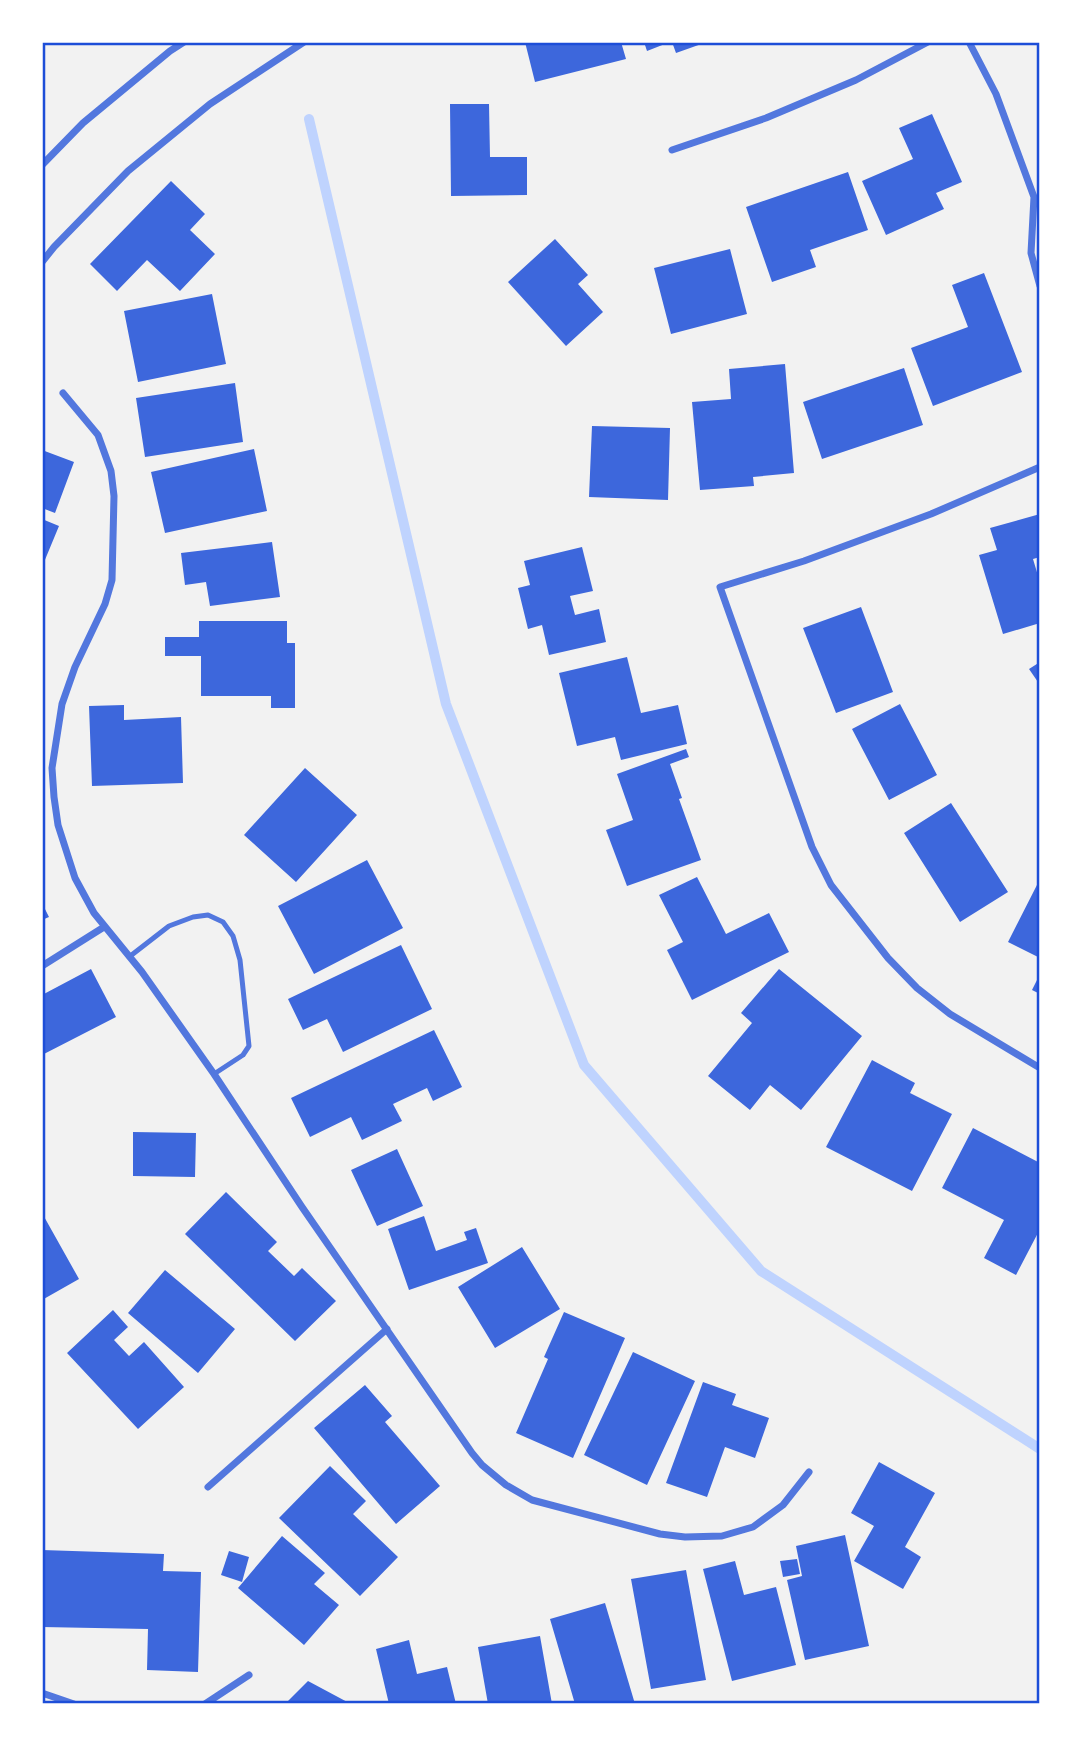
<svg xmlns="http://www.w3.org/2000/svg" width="1082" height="1746" viewBox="0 0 1082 1746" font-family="'IBM Plex Serif',serif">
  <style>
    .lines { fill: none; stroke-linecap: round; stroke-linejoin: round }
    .stream { stroke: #bfd3fe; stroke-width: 10 }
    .building { fill: #3d67dc }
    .service { stroke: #5277de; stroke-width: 5 }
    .minor { stroke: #5277de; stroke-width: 7 }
    .neatline { fill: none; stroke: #1d4ed8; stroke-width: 2.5 }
  </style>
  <rect width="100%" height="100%" fill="#f2f2f2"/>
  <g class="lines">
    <path class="stream" d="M309,119L446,704L584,1065L761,1271L1040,1449"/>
  </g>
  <path class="building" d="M525,42H621L626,59L535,82Z
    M644,42H670L647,51Z
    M672,42H707L676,53Z
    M450,104H489L490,157H527V195L451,196Z
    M932,114L962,182L936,193L944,209L886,235L862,181L913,159L899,128Z
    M848,172L868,230L810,250L816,267L772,282L746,207Z
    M171,181L205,214L190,230L215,254L180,291L147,260L117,291L90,264Z
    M555,239L588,275L578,284L603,312L566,346L508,282Z
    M730,249L747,314L671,334L654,268Z
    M984,273L1022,372L933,406L911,348L968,327L952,285Z
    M212,294L226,364L138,382L124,311Z
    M785,364L794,473L753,477L754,486L700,490L692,402L731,399L729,369Z
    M904,368L923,425L822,459L803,402Z
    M235,383L243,442L145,457L136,398Z
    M592,426L670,428L668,500L589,497Z
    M254,449L267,511L165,533L151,472Z
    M42,450L74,462L55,513L42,508Z
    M1040,514V557L1033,559L1039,579L1040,578V623L1003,634L979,555L997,550L990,528Z
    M42,519L59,526L42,567Z
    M272,542L280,597L210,606L206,582L185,585L181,553Z
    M582,547L593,591L570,596L575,615L599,609L606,642L549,655L542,625L528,629L518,588L530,585L524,561Z
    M861,607L893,692L836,713L803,628Z
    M199,621H287V643H295V708H271V696H201V656H165V637H199Z
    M627,657L641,713L678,705L687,744L621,760L615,737L577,746L559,673Z
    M1040,662V685L1029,669Z
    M900,704L937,775L889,800L852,729Z
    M124,705V720L181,717L183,783L92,786L89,706Z
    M686,749L689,757L670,764L682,798L679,799L701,860L627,886L606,830L633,820L617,774Z
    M305,768L357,815L296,882L244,835Z
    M951,803L1008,892L960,922L904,833Z
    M367,860L403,928L314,974L278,906Z
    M697,877L726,934L769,913L789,952L692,1000L667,950L683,942L659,895Z
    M1040,879V958L1008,942Z
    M42,903L49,917L42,920Z
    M401,945L432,1009L343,1052L327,1019L303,1030L288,999Z
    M91,969L116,1017L42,1055V995Z
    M779,969L862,1036L801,1110L770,1085L750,1110L708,1076L752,1023L741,1013Z
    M1040,974V994L1032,990Z
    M434,1030L462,1087L433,1101L427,1088L393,1104L402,1121L362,1140L351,1117L310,1137L291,1098Z
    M872,1060L915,1083L910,1093L952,1114L912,1191L826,1147Z
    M973,1128L1040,1163V1229L1016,1275L984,1258L1004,1220L942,1188Z
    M133,1132L196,1133L195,1177L133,1176Z
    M397,1149L423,1206L377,1226L351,1170Z
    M226,1192L277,1242L268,1251L294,1276L302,1268L336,1301L295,1341L185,1234Z
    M42,1213L79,1279L42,1300Z
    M424,1216L436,1251L467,1240L464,1232L476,1228L488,1263L409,1290L388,1229Z
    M522,1247L560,1309L495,1348L458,1287Z
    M165,1270L235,1329L198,1373L128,1313Z
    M113,1310L128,1327L114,1340L129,1356L144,1342L184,1387L138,1429L67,1353Z
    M564,1312L625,1338L573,1458L516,1433L548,1359L544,1357Z
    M633,1352L695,1381L647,1485L584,1455Z
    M703,1382L736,1394L732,1405L769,1418L755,1458L725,1447L707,1497L666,1483Z
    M365,1385L392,1416L385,1422L440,1486L396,1524L314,1428Z
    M879,1462L935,1493L905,1547L921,1557L903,1589L854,1561L874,1526L851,1513Z
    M330,1466L366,1501L353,1514L398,1557L360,1596L279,1518Z
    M845,1535L869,1646L805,1660L787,1580L802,1576L796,1546Z
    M282,1536L325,1573L314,1584L339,1605L304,1645L238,1588Z
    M42,1550L164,1554L163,1571L201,1572L198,1672L147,1670L148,1629L42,1627Z
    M229,1551L249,1557L242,1582L221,1575Z
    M797,1559L800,1574L783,1577L780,1561Z
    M735,1561L744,1595L776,1587L796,1665L732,1681L703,1569Z
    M686,1570L706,1680L651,1689L631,1579Z
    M605,1603L635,1704H575L550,1619Z
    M540,1636L552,1704H488L478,1647Z
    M409,1640L417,1674L447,1667L456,1704H389L376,1649Z
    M308,1681L351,1704H285Z"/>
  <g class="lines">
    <path class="service" d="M129,957L169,926L193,917L208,915L223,922L233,936L240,960L249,1046L243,1055L214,1074"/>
    <path class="minor" d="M969,42L996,94L1034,197L1040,203
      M672,150L766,118L856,80L928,42
      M42,165L83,123L170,51L184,42
      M1034,197L1031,253L1040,286
      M42,262L54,247L128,171L210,104L304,42
      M63,393L98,435L111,471L114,496L112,580L105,604L75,667L62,704L52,768L54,797L58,825L75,878L94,913L142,972L214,1074L302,1207L472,1453L482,1465L506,1485L532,1500L660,1534L685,1537L722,1536L753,1527L783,1505L809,1472
      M1040,467L931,514L804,561L720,587L812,847L831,885L888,958L917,988L950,1014L1040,1068
      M42,966L104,927
      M208,1487L387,1329
      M42,1693L74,1704
      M205,1704L249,1675"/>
  </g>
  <rect width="1082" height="1746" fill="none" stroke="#ffffff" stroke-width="88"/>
  <rect x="44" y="44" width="994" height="1658" class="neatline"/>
</svg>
